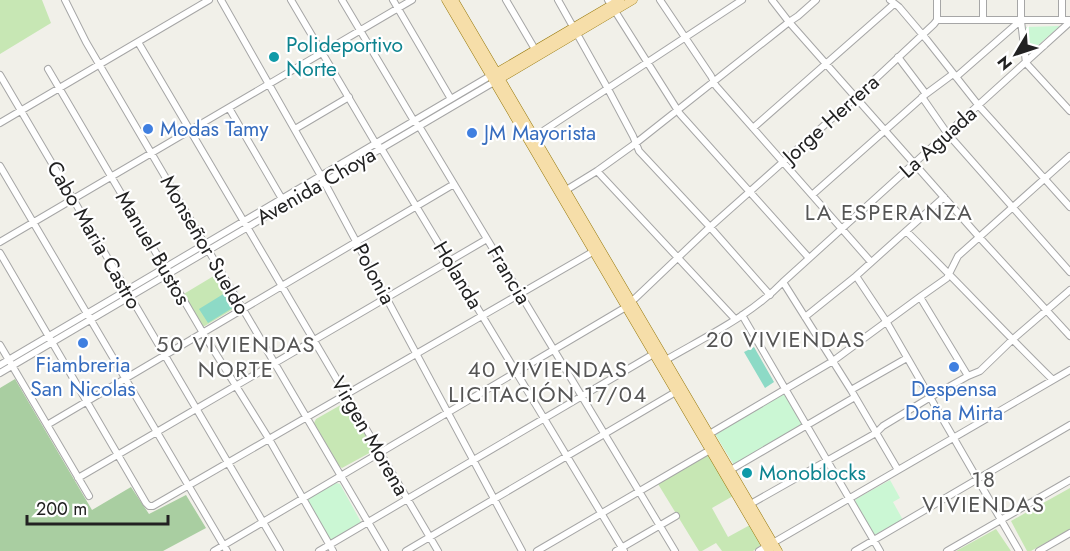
<svg xmlns="http://www.w3.org/2000/svg" width="1070" height="551" viewBox="0 0 1070 551" font-family="Jost,sans-serif">
  <style>
    .grass { fill: #c7e7b4 }
    .forest { fill: #a9cea1 }
    .park { fill: #cbf7d4 }
    .pitch { fill: #8ddac6 }
    .lines { fill: none; stroke-linecap: round; stroke-linejoin: round }
    .minor-casing { stroke: #a6a6a6; stroke-width: 8 }
    .major-casing { stroke: #96780a; stroke-width: 9 }
    .minor { stroke: #fff; stroke-width: 6 }
    .major { stroke: #f6dea9; stroke-width: 8 }
    .culture-dot { fill: #0f9aa8; stroke: #fff; stroke-width: 2 }
    .shop-dot { fill: #3f7fe0; stroke: #fff; stroke-width: 2 }
    .labels { text-anchor: middle; stroke-width: 4.5; stroke-linejoin: round; paint-order: stroke }
    .culture-label { font-size: 21px; fill: #0d838f; stroke: #fff; text-anchor: start }
    .street-label { font-size: 21px; fill: #222; stroke: #fff }
    .shop-label { font-size: 21px; fill: #366cbe; stroke: #fff; text-anchor: start }
    .neighbourhood-label { font-size: 22px; letter-spacing: 1.5px; fill: #555; stroke: #fff }
  </style>
  <rect width="100%" height="100%" fill="#f1f0e9"/>
  <path class="grass" d="M0,0H42L51,23L0,54Z
    M217,274L235,308L203,327L182,295Z
    M346,402L374,449L373,451L342,468L339,466L314,423L316,419Z
    M705,456H708L711,458L733,496L712,508L728,537L750,525L761,543L760,546L753,551H722L716,543L702,551H699L658,484Z
    M1070,488V529L1031,551H1027L1011,521Z
    M996,529L1011,551H956Z"/>
  <path class="forest" d="M15,379L92,510L131,487L149,514L186,495L206,528L163,551H0V388Z"/>
  <path class="park" d="M1060,26L1029,53L1026,27Z
    M785,392L804,424L734,465L715,434Z
    M890,480L900,498L893,502L903,520L874,535L855,505V502L856,499Z
    M336,483L340,484L361,522L331,541L329,542L306,501L309,498Z"/>
  <path class="pitch" d="M225,293L234,307L208,323L199,309Z
    M754,347L774,382L765,388L744,352Z"/>
  <g class="lines">
    <g class="minor-casing">
      <path id="minor" d="M65,0L86,42L385,551
        M221,0L321,176L522,551
        M291,0L376,144L381,148L624,551
        M342,0L414,121L419,126L675,551
        M393,0L451,99
        M506,0L536,51
        M558,0L608,89L633,136L639,151L710,227L770,295
        M608,0L680,114L809,258
        M660,0L711,76L716,86L871,262
        M772,0L789,22L980,238L1070,336
        M890,0L899,7L927,40L979,106L1070,207
        M983,0V20
        M1021,0V21L1026,63L1070,111
        M1062,0V20
        M937,20H1070
        M937,20V0
        M138,42L438,551
        M898,57L926,94
        M48,69L203,333L269,439L333,551
        M0,75L280,551
        M956,77L1020,21
        M922,97L947,133L1070,272
        M229,108L282,199
        M0,123L209,0
        M753,128L894,4
        M295,129L349,97
        M531,139L742,0
        M0,166L227,551
        M597,171L735,319
        M563,192L597,171L636,143L789,22L798,16L816,0
        M812,195L926,94L953,74
        M906,231C956,280 1003,331 1053,380
        M0,242L412,0
        M0,253L146,503L149,506H153L596,250
        M856,276L886,321L1019,551
        M783,282L851,390L898,470
        M920,297L968,376
        M742,315L880,551
        M805,317L856,276L944,197
        M0,345L89,496
        M664,361C705,337 750,316 783,282L1070,22
        M0,365L490,76
        M0,373L494,82
        M851,390L907,358
        M47,425L454,184
        M706,436L833,361L920,297L947,278L958,256L1070,156
        M727,472L855,397
        M78,478L487,239
        M747,506L876,433L883,426L929,398L968,376L980,371L1012,340L1070,290
        M214,551L626,307L710,227L856,97L934,24L937,20
        M319,551L657,352
        M406,551L679,390
        M537,551L710,450
        M616,551L676,516
        M759,551L1070,370
        M855,551L1070,425
        M947,551L1070,480
        M1039,551L1070,533"/>
    </g>
    <g class="major-casing">
      <path id="major" d="M446,0L769,551
        M454,0L778,551
        M494,74L620,0
        M498,80L633,0"/>
    </g>
    <use href="#minor" class="minor"/>
    <use href="#major" class="major"/>
  </g>
  <g class="culture-dot">
    <circle cx="274" cy="57" r="6"/>
    <circle cx="747" cy="473" r="6"/>
  </g>
  <g class="shop-dot">
    <circle cx="148" cy="129" r="6"/>
    <circle cx="472" cy="133" r="6"/>
    <circle cx="83" cy="343" r="6"/>
    <circle cx="954" cy="367" r="6"/>
  </g>
  <g class="labels">
    <g class="culture-label">
      <text x="286" y="52">Polideportivo<tspan x="286" dy="24">Norte</tspan></text>
      <text x="759" y="480">Monoblocks</text>
    </g>
    <g class="street-label">
      <text transform="translate(831 119) rotate(-42)" y="7">Jorge Herrera</text>
      <text transform="translate(938 142) rotate(-42)" y="7">La Aguada</text>
      <text transform="translate(316 186) rotate(-30)" y="7">Avenida Choya</text>
      <text transform="translate(94 235) rotate(60)" y="7">Cabo Maria Castro</text>
      <text transform="translate(205 245) rotate(60)" y="7">Monseñor Sueldo</text>
      <text transform="translate(153 248) rotate(60)" y="7">Manuel Bustos</text>
      <text transform="translate(374 274) rotate(62)" y="7">Polonia</text>
      <text transform="translate(458 275) rotate(59)" y="7">Holanda</text>
      <text transform="translate(509 275) rotate(59)" y="7">Francia</text>
      <text transform="translate(370 436) rotate(60)" y="7">Virgen Morena</text>
    </g>
    <g class="shop-label">
      <text x="160" y="136">Modas Tamy</text>
      <text x="484" y="140">JM Mayorista</text>
      <text x="83" y="372" text-anchor="middle">Fiambreria<tspan x="83" dy="24">San Nicolas</tspan></text>
      <text x="954" y="396" text-anchor="middle">Despensa<tspan x="954" dy="24">Doña Mirta</tspan></text>
    </g>
    <g class="neighbourhood-label">
      <text x="889" y="220">LA ESPERANZA</text>
      <text x="786" y="347">20 VIVIENDAS</text>
      <text x="236" y="352">50 VIVIENDAS<tspan x="236" dy="25">NORTE</tspan></text>
      <text x="548" y="377">40 VIVIENDAS<tspan x="548" dy="25">LICITACIÓN 17/04</tspan></text>
      <text x="984" y="487">18<tspan x="984" dy="25">VIVIENDAS</tspan></text>
    </g>
  </g>
  <g transform="translate(1016 54) rotate(231)" stroke="#ffffff" stroke-width="4.5" paint-order="stroke">
  <path d="M0-4.5L10 22L0 15L-10 22Z" fill="#222222"/>
  <text y="-9" font-size="16" font-weight="bold" text-anchor="middle" fill="#222222">N</text>
  </g>
  <path d="M27 515v9h141v-9" fill="none" stroke="#222222" stroke-width="3"/>
  <text x="36" y="515" font-size="18" fill="#222222" stroke="#ffffff" stroke-width="4.5" paint-order="stroke">200 m</text>
</svg>
